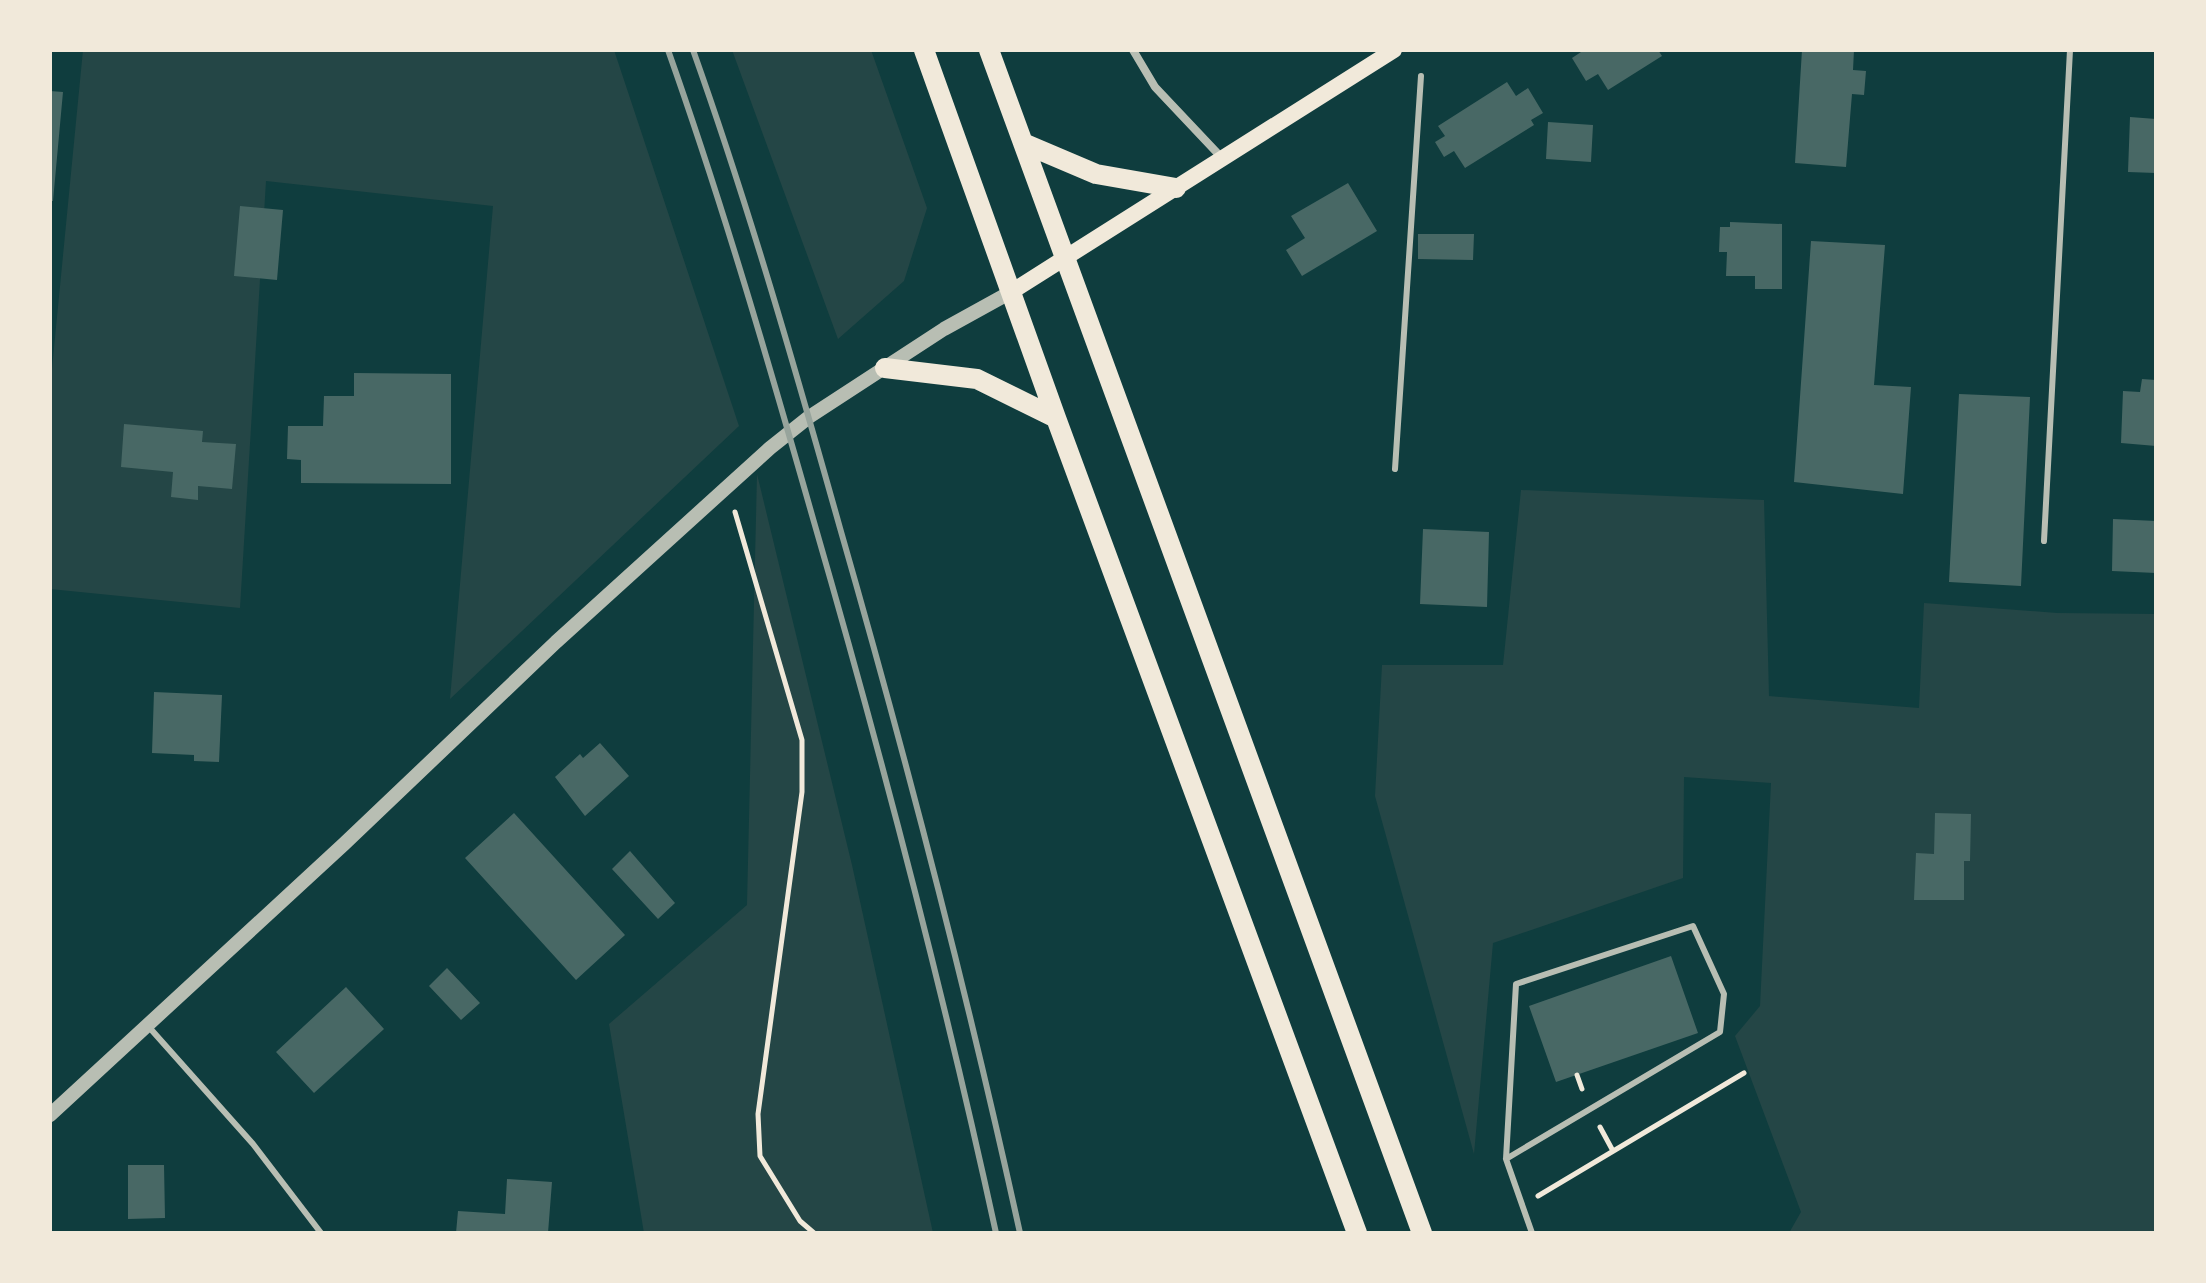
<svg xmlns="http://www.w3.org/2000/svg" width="2206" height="1283" viewBox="0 0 2206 1283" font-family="'IBM Plex Sans',sans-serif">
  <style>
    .green { fill: #244646 }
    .building { fill: #486865 }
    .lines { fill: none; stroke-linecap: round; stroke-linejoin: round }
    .path { stroke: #f1e9da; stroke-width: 5 }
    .service { stroke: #b8beb3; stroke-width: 6 }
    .minor { stroke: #b8beb3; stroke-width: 8 }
    .tertiary { stroke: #b8beb3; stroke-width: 14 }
    .secondary { stroke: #f1e9da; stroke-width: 16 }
    .primary { stroke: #f1e9da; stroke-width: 20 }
    .rail { stroke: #97a49c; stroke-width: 6 }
  </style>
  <rect width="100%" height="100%" fill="#0f3d3e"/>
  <path class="green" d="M83,50H614L739,426L450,699L493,206L266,181L240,608L50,589V389Z
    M732,50H871L927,208L904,281L838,339Z
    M757,474L852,865L933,1233H644L609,1024L747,905Z
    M1521,490L1764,500L1769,696L1919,708L1924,603L2057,613L2156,614V1233H1789L1801,1212L1735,1036L1760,1006L1771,783L1684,777L1683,878L1493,943L1474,1154L1375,796L1382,665H1503Z"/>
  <path class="building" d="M1584,50H1658L1662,56L1608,90L1598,74L1586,81L1572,58Z
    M1802,50H1854L1853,70L1866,71L1864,95L1852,94L1846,167L1795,163Z
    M1507,82L1516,96L1528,88L1543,113L1531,120L1534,125L1465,168L1454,151L1444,157L1435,142L1445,136L1438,126Z
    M50,91L63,92L53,201H50Z
    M2130,117L2156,119V173L2128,172Z
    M1548,122L1593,125L1591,162L1546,159Z
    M1348,183L1377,231L1302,276L1286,250L1305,238L1291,216Z
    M240,206L283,210L277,280L234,276Z
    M1730,222L1782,224V289H1755V276H1726L1727,252H1719L1720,227H1730Z
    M1418,234H1474L1473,260L1418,259Z
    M1811,241L1885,245L1874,385L1911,387L1903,494L1794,482Z
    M354,373L451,374V484L301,483V460L287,459L288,426H323L324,396H354Z
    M2142,379L2156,380V446L2121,443L2123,391L2140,392Z
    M1959,394L2030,397L2021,586L1949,582Z
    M124,424L203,431L202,442L236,444L232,489L198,486V500L171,497L173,472L121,467Z
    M2113,519L2156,521V573L2112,571Z
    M1423,529L1489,532L1487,607L1420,604Z
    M154,692L222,695L219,762L194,761V755L152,753Z
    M600,743L629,776L585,816L555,777L580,754L583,758Z
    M514,813L625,935L576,980L465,858Z
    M1935,813L1971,814L1970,861H1964V900H1914L1916,853L1934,854Z
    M630,851L675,903L658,919L612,869Z
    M1671,956L1698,1033L1556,1082L1529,1006Z
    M447,968L480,1003L461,1020L429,986Z
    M346,987L384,1029L314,1093L276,1052Z
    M128,1165H164L165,1218L128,1219Z
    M507,1179L552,1182L548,1233H456L458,1211L505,1214Z"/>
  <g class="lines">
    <path class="path" d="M735,512L802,740V792L758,1114L760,1156L800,1221L814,1233
      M1577,1075L1582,1089
      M1600,1127L1613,1151
      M1538,1196L1744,1073"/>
    <path class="service" d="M1395,469L1421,76
      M2044,541L2070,50
      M148,1026L253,1144L321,1233
      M1506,1159L1720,1032L1724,994L1693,926L1516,984L1506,1159L1532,1233"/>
    <path class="minor" d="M1133,50L1155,87L1222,158"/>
    <path class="tertiary" d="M50,1115L344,844L556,642L770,448L809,417L944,329L1011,292"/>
    <path class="secondary" d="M1011,292L1394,50"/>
    <path class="primary" d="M924,50L1056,418L1357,1233
      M989,50L1422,1233
      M1023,143L1096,174L1176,188
      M885,368L977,379L1056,418"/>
    <path class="rail" d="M668,50C723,205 769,364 814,522C882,757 944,994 996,1233
      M693,50C749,207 795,368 840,528C907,761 968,996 1020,1233"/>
  </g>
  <rect width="2206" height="1283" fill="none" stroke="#f1e9da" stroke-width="104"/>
</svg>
